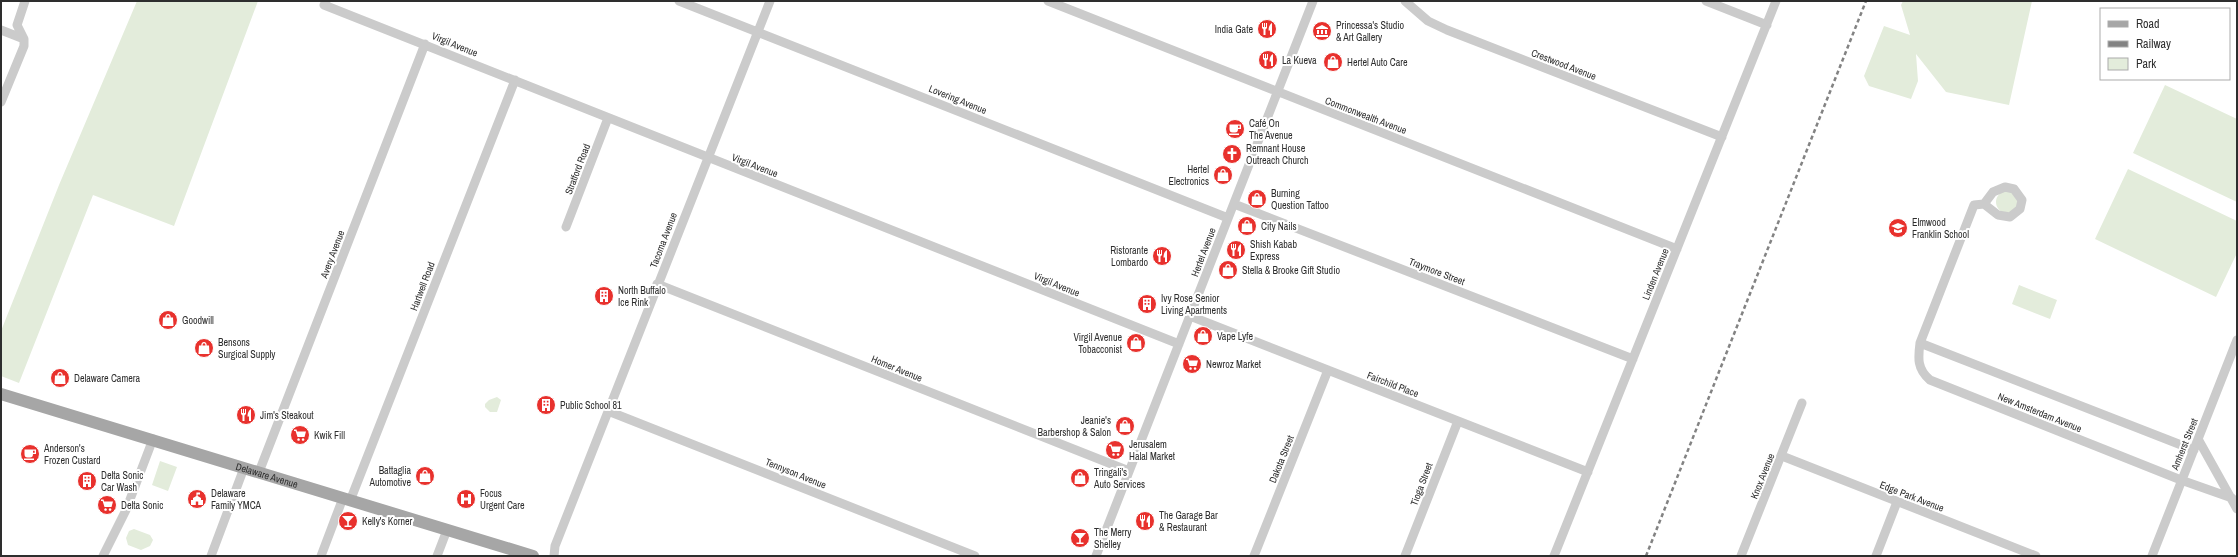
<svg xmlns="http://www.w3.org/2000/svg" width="2238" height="557" viewBox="0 0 2238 557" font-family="'Archivo Narrow',sans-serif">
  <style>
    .green { fill: #e3ecdb }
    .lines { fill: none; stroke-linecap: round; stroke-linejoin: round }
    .minor { stroke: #cbcbcb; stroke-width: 9 }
    .major { stroke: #a6a6a6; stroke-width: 12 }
    .rail { stroke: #838383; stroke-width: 2.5; stroke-dasharray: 4 3; stroke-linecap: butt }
    .labels { text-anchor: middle; stroke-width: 4; stroke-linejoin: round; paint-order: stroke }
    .poi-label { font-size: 10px; fill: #2e2e2e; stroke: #fff; text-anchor: start }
    .street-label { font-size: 10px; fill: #2e2e2e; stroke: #fff }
  </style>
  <rect width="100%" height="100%" fill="#fff"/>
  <path class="green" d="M137,1H258L174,226L93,195L19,383L1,376V331L59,185Z
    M1903,1H2032L2009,105L1946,92L1916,54L1918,81L1911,99L1869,86L1864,76L1884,26L1910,35L1901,5Z
    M2165,85L2237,119V202L2133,153Z
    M2128,169L2237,221V253L2216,297L2095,239Z
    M1996 202a11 11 0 1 1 22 0a11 11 0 1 1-22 0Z
    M2019,285L2057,300L2050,319L2012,304Z
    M497,397L501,400L497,412H490L485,407V404L489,400Z
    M160,461L177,467L168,491L152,485Z
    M134,529L150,535L153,540L150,546L141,550L128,545L126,538L129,531Z"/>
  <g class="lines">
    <path class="minor" d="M326,1L324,5L1179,344
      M679,1L1228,218
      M1048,1L1677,249
      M1405,1L1428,21L1447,30L1722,137
      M1706,1L1767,25
      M1,30L24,39
      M1,102L24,46V39L17,25L25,1
      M2005,187L2014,189L2022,200L2020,209L2010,217L1998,215L1984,204L1993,192Z
      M1234,204L1633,359
      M1984,204L1974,205L1920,343C1918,358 1917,369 1930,380L2181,480L2232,498
      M566,227L608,118
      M657,284L1129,471
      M1190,316L1588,472
      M1920,343L2194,450
      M608,411L975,556
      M2198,439L2237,509
      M1782,456L2036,556
      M259,472L425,44
      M350,501L515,80
      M103,556L126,510L153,439
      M211,556L244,468
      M321,556L343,498
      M437,556L447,530
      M554,556L555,546L770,1
      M1096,556L1313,1
      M1254,556L1328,370
      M1405,556L1458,421
      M1554,556L1776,1
      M1741,556L1802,403
      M1876,556L1897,502
      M2152,556L2237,340"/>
    <path class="major" id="s1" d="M1,394L533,556"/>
    <path class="rail" d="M1646,556L1866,1"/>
  </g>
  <defs>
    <g id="restaurant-disc" transform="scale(1)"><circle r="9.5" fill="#e8312d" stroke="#fff"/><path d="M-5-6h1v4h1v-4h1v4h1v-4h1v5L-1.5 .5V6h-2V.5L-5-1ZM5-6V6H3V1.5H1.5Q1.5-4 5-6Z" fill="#fff"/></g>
    <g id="museum-disc" transform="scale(1)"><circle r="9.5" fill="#e8312d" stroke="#fff"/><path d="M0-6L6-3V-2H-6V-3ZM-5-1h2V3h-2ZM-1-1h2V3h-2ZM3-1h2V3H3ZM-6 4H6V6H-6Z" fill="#fff"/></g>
    <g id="shop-disc" transform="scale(1)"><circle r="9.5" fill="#e8312d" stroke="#fff"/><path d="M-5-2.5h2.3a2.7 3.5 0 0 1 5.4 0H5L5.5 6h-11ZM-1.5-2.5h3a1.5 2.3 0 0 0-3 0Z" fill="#fff"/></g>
    <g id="cafe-disc" transform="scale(1)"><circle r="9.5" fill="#e8312d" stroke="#fff"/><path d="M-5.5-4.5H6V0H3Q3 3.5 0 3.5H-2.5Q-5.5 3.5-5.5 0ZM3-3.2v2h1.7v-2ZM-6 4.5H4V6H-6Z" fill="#fff"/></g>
    <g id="church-disc" transform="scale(1)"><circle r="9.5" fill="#e8312d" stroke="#fff"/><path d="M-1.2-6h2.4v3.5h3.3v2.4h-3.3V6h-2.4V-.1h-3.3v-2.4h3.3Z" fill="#fff"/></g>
    <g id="school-disc" transform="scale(1)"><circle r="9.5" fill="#e8312d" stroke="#fff"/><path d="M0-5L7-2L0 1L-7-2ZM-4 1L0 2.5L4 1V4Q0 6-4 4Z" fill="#fff"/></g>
    <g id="building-disc" transform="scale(1)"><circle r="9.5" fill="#e8312d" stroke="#fff"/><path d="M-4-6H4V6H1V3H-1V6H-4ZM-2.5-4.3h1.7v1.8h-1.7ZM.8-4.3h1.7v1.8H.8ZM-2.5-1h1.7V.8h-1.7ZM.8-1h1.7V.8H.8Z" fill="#fff"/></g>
    <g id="supermarket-disc" transform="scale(1)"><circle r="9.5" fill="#e8312d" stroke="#fff"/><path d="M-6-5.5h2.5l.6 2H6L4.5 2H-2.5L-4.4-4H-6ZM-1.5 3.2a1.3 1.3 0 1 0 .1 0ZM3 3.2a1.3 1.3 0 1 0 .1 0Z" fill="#fff"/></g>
    <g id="civic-disc" transform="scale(1)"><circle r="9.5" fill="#e8312d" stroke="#fff"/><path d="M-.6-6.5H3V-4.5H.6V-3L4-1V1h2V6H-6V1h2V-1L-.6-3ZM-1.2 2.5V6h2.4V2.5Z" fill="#fff"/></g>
    <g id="hospital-disc" transform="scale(1)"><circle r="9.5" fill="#e8312d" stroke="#fff"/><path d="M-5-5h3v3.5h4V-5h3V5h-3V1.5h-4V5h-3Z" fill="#fff"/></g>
    <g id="bar-disc" transform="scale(1)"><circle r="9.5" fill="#e8312d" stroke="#fff"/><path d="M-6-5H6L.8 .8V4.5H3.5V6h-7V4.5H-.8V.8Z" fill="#fff"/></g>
  </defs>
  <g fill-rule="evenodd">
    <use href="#restaurant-disc" x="1267" y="29"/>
    <use href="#museum-disc" x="1322" y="31"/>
    <use href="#restaurant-disc" x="1268" y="60"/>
    <use href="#shop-disc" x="1333" y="62"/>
    <use href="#cafe-disc" x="1235" y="129"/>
    <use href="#church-disc" x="1232" y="154"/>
    <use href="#shop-disc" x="1223" y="175"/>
    <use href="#shop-disc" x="1257" y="199"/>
    <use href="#shop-disc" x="1247" y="226"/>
    <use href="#school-disc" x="1898" y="228"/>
    <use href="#restaurant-disc" x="1236" y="250"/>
    <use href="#restaurant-disc" x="1162" y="256"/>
    <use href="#shop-disc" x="1228" y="270"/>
    <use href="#building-disc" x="604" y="296"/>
    <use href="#building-disc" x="1147" y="304"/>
    <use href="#shop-disc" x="168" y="320"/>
    <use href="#shop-disc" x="1203" y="336"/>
    <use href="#shop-disc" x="1136" y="343"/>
    <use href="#shop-disc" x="204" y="348"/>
    <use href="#supermarket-disc" x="1192" y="364"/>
    <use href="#shop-disc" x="60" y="378"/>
    <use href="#building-disc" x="546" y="405"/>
    <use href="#restaurant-disc" x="246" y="415"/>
    <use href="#shop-disc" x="1125" y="426"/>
    <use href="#supermarket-disc" x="300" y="435"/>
    <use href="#supermarket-disc" x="1115" y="450"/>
    <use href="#cafe-disc" x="30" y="454"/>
    <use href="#shop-disc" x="425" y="476"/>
    <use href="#shop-disc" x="1080" y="478"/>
    <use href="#building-disc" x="87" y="481"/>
    <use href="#civic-disc" x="197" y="499"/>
    <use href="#hospital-disc" x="466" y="499"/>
    <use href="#supermarket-disc" x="107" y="505"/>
    <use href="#bar-disc" x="348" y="521"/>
    <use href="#restaurant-disc" x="1145" y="521"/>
    <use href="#bar-disc" x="1080" y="538"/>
  </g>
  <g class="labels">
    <g class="poi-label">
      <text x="1336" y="29">Princessa's Studio<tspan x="1336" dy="12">&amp; Art Gallery</tspan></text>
      <text x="1253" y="33" text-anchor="end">India Gate</text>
      <text x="1282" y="64">La Kueva</text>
      <text x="1347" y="66">Hertel Auto Care</text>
      <text x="1249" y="127">Café On<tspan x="1249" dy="12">The Avenue</tspan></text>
      <text x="1246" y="152">Remnant House<tspan x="1246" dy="12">Outreach Church</tspan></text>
      <text x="1209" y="173" text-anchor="end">Hertel<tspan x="1209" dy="12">Electronics</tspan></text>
      <text x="1271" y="197">Burning<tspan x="1271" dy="12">Question Tattoo</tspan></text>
      <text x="1912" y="226">Elmwood<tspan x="1912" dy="12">Franklin School</tspan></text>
      <text x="1261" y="230">City Nails</text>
      <text x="1250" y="248">Shish Kabab<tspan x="1250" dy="12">Express</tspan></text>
      <text x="1148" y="254" text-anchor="end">Ristorante<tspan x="1148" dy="12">Lombardo</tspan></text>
      <text x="1242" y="274">Stella &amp; Brooke Gift Studio</text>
      <text x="618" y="294">North Buffalo<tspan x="618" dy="12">Ice Rink</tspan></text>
      <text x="1161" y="302">Ivy Rose Senior<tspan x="1161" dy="12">Living Apartments</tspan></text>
      <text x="182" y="324">Goodwill</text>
      <text x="1217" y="340">Vape Lyfe</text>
      <text x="1122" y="341" text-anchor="end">Virgil Avenue<tspan x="1122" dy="12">Tobacconist</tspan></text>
      <text x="218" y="346">Bensons<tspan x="218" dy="12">Surgical Supply</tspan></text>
      <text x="1206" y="368">Newroz Market</text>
      <text x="74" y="382">Delaware Camera</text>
      <text x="560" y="409">Public School 81</text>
      <text x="260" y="419">Jim's Steakout</text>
      <text x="1111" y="424" text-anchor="end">Jeanie's<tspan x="1111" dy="12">Barbershop &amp; Salon</tspan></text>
      <text x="314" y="439">Kwik Fill</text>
      <text x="1129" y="448">Jerusalem<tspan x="1129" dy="12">Halal Market</tspan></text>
      <text x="44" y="452">Anderson's<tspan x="44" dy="12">Frozen Custard</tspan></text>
      <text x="411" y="474" text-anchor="end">Battaglia<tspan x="411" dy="12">Automotive</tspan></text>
      <text x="1094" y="476">Tringali's<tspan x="1094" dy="12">Auto Services</tspan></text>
      <text x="101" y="479">Delta Sonic<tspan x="101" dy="12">Car Wash</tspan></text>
      <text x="211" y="497">Delaware<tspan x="211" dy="12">Family YMCA</tspan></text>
      <text x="480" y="497">Focus<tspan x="480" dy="12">Urgent Care</tspan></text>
      <text x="121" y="509">Delta Sonic</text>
      <text x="1159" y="519">The Garage Bar<tspan x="1159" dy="12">&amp; Restaurant</tspan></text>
      <text x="362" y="525">Kelly's Korner</text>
      <text x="1094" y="536">The Merry<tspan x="1094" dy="12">Shelley</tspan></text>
    </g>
    <g class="street-label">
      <text transform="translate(455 44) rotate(22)" y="4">Virgil Avenue</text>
      <text transform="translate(1564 64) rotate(21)" y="4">Crestwood Avenue</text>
      <text transform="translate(958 99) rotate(22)" y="4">Lovering Avenue</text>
      <text transform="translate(1366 115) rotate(21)" y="4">Commonwealth Avenue</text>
      <text transform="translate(755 165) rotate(21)" y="4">Virgil Avenue</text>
      <text transform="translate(577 169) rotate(-69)" y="4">Stratford Road</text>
      <text transform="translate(663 240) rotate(-69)" y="4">Tacoma Avenue</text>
      <text transform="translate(1203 252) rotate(-69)" y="4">Hertel Avenue</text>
      <text transform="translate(332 254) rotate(-69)" y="4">Avery Avenue</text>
      <text transform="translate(1437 271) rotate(21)" y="4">Traymore Street</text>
      <text transform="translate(1655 274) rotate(-68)" y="4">Linden Avenue</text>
      <text transform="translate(1057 284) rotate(22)" y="4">Virgil Avenue</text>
      <text transform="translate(422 286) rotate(-69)" y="4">Hartwell Road</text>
      <text transform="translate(897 368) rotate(22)" y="4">Homer Avenue</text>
      <text transform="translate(1393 384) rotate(21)" y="4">Fairchild Place</text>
      <text transform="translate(2040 412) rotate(22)" y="4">New Amsterdam Avenue</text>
      <text transform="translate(2184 444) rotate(-68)" y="4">Amherst Street</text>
      <text transform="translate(1281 459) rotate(-68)" y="4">Dakota Street</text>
      <text transform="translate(796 473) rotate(22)" y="4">Tennyson Avenue</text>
      <text dy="4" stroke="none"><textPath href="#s1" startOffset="278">Delaware Avenue</textPath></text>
      <text transform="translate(1762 476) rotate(-68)" y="4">Knox Avenue</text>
      <text transform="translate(1421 484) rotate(-69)" y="4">Tioga Street</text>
      <text transform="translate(1912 496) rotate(21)" y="4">Edge Park Avenue</text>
    </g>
  </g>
  <rect width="2238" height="557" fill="none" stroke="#2e2e2e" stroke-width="4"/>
  <rect x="2100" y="8" width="130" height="72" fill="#ffffff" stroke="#ababab"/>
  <rect x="2108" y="21" width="20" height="6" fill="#a6a6a6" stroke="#ababab"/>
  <text x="2136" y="28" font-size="12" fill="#2e2e2e">Road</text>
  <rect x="2108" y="41" width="20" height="6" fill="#838383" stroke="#ababab"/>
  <text x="2136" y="48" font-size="12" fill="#2e2e2e">Railway</text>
  <rect x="2108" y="58" width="20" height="12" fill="#e3ecdb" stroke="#ababab"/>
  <text x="2136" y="68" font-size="12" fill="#2e2e2e">Park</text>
</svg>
